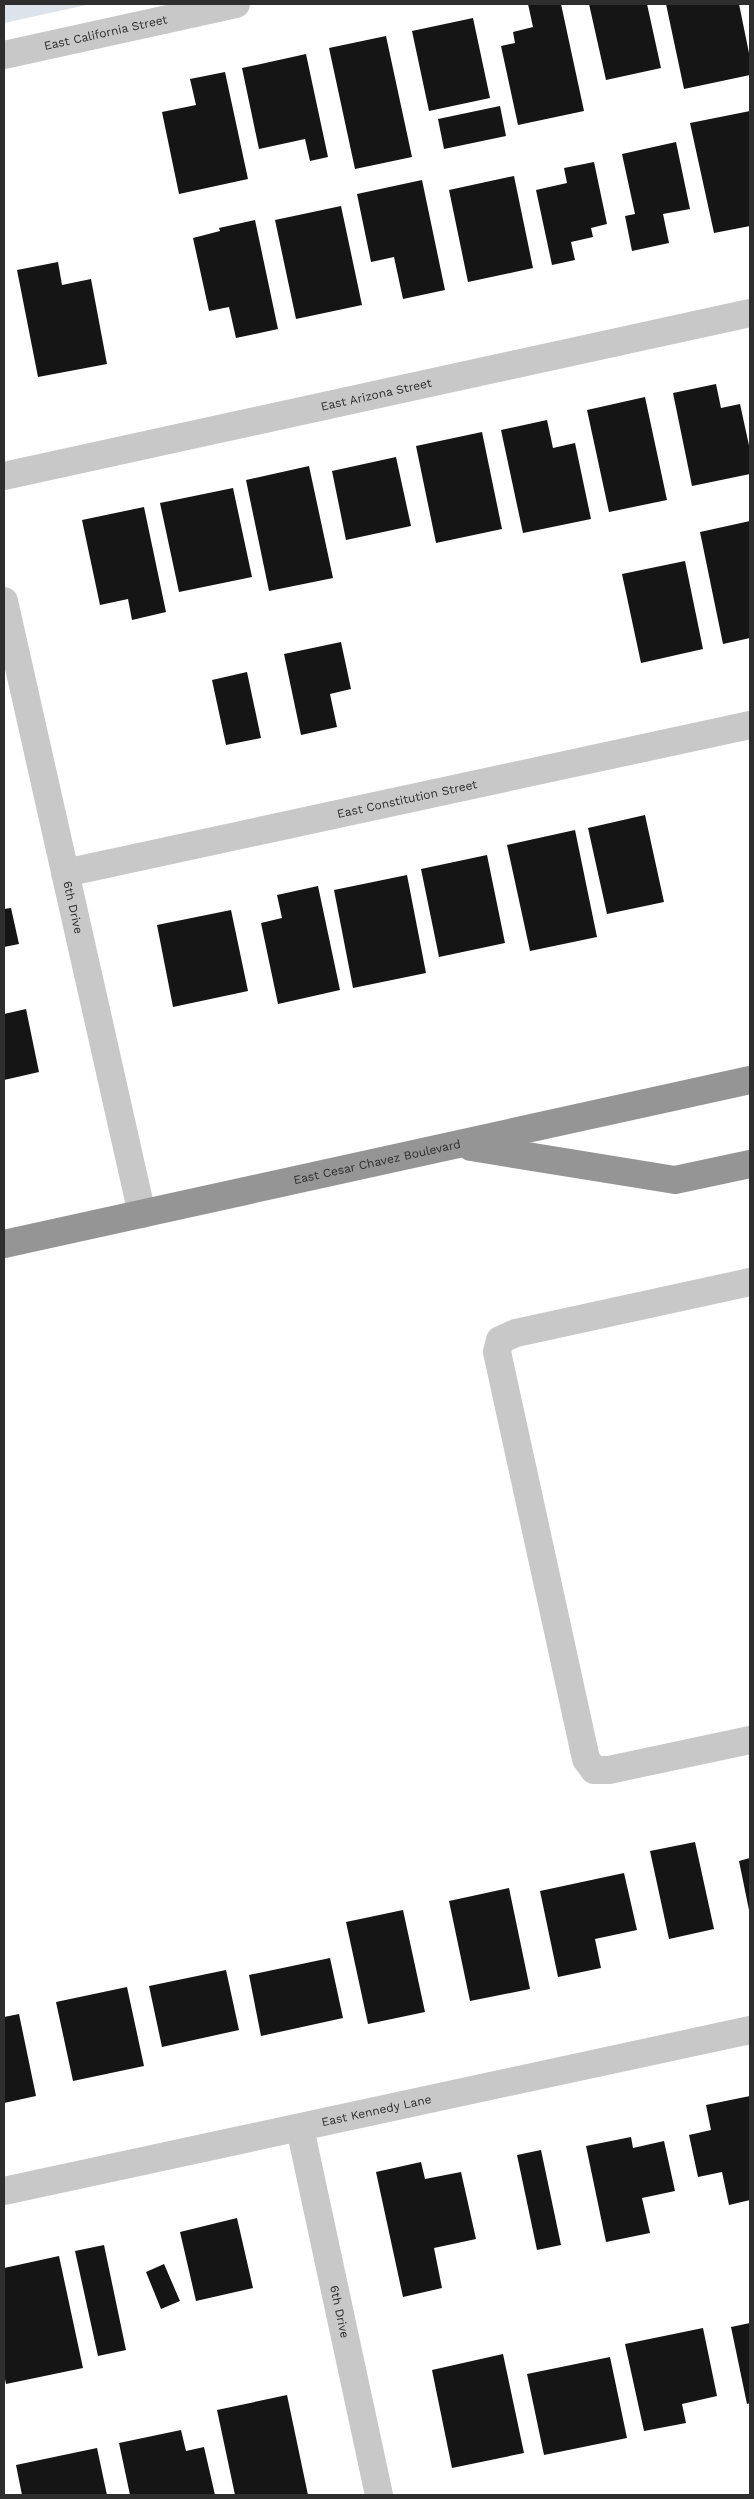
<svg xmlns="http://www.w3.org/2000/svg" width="754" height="2499" viewBox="0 0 754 2499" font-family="'Work Sans',sans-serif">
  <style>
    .green { fill: #dce3eb }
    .building { fill: #151515 }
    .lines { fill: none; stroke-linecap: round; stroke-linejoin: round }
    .minor { stroke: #c8c8c8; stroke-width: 28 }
    .highway { stroke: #959595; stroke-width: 28 }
    .labels { text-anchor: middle; stroke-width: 5; stroke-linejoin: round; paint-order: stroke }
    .street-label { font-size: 12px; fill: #2e2e2e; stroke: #fff }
  </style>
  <rect width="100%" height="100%" fill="#fff"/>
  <path class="green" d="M4,4H91L4,23Z"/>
  <path class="building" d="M528,4H561L584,111L518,125L501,46L515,43L513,32L533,27Z
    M589,4H647L661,68L606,80Z
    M666,4H739L750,58V75L684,89Z
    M473,18L490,98L429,111L412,31Z
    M386,36L412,157L355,169L329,48Z
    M306,54L328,157L310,161L305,139L259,149L242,68Z
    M225,72L248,179L179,194L162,112L196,105L190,79Z
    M500,106L506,136L444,149L438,119Z
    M750,111V226L714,233L690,123Z
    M676,142L690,209L663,214L669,243L632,251L625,216L635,214L622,154Z
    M594,162L607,224L591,228L593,237L571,242L575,260L552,265L536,190L567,183L564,168Z
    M514,176L533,268L468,282L449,190Z
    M422,180L445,290L403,299L394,257L371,262L357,194Z
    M341,206L362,305L296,319L275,220Z
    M255,220L278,329L236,338L229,307L209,311L193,238L220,231L219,228Z
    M58,262L62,285L91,279L107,364L38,377L17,270Z
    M716,384L721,408L740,404L750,450V474L692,486L673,393Z
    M645,397L667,500L609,512L587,410Z
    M547,420L553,448L575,443L591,519L523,533L501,430Z
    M482,432L502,529L436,543L416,446Z
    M396,457L411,526L346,540L332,471Z
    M309,466L333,578L269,591L246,480Z
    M233,488L252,577L179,592L160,503Z
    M144,507L166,612L132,620L128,599L100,605L82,520Z
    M750,521V638L723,644L700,532Z
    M685,561L703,649L641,663L622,574Z
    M341,642L351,689L330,694L337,727L301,735L284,654Z
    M247,672L261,738L226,745L212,680Z
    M645,815L664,902L607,914L588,828Z
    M575,830L597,937L530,951L507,845Z
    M487,855L505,943L439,957L421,869Z
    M407,875L426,973L353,988L334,890Z
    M318,886L340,990L278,1004L261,923L282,918L277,895Z
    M11,908L19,944L4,947V909Z
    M231,910L248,991L173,1007L157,925Z
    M26,1009L39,1072L4,1080V1014Z
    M695,1842L714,1929L669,1939L650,1851Z
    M750,1858V1910H749L739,1861Z
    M624,1873L637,1930L595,1939L601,1968L558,1977L540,1891Z
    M509,1888L530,1989L470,2001L449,1901Z
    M403,1910L425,2012L368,2024L346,1922Z
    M330,1958L343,2018L261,2036L249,1975Z
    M226,1970L239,2030L162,2047L149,1986Z
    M127,1987L144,2066L73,2081L56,2002Z
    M19,2014L36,2096L4,2103V2017Z
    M750,2096V2200L729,2205L722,2172L698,2177L689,2135L711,2130L706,2105Z
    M631,2137L633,2148L664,2141L675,2191L642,2198L650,2233L606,2242L586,2146Z
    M541,2150L561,2245L537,2250L517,2155Z
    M421,2162L425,2179L461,2172L476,2239L434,2248L442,2288L403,2297L376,2172Z
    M237,2218L253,2288L196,2301L180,2232Z
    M104,2245L126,2350L98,2356L75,2251Z
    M59,2256L83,2368L6,2384L4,2374V2268Z
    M164,2264L180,2301L161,2309L146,2272Z
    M750,2323V2403L747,2404L731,2327Z
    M703,2328L717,2396L682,2404L686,2423L644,2431L625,2344Z
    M503,2354L524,2453L452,2468L432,2370Z
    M610,2357L627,2438L544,2455L527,2374Z
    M287,2395L308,2495H235L217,2410Z
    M181,2430L186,2451L204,2447L215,2495H130L119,2443Z
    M97,2448L107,2495H22L16,2465Z"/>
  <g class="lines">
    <g class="minor">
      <path id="s1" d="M4,55L236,4"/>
      <path id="s2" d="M4,476L750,313"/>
      <path id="s3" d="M4,601L142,1214"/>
      <path id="s4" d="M65,873L750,725"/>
      <path d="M750,1282L516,1333L500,1340L497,1352L586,1759L594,1770H609L750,1740"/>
      <path id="s5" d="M300,2128L379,2495"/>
      <path id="s6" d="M4,2191L750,2030"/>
    </g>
    <g class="highway">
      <path d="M471,1147L675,1180L750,1164"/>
      <path id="s7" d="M4,1244L750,1080"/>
    </g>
  </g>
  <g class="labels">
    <g class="street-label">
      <text dy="4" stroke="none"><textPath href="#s1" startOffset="104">East California Street</textPath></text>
      <text dy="4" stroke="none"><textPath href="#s2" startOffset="381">East Arizona Street</textPath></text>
      <text dy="4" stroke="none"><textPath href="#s4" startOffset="350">East Constitution Street</textPath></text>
      <text dy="4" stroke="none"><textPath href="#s3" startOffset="314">6th Drive</textPath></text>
      <text dy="4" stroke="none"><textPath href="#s7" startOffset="382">East Cesar Chavez Boulevard</textPath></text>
      <text dy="4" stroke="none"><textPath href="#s6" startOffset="381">East Kennedy Lane</textPath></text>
      <text dy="4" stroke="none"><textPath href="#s5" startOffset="188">6th Drive</textPath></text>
    </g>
  </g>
  <rect width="754" height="2499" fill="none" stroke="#2e2e2e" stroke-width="10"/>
</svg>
